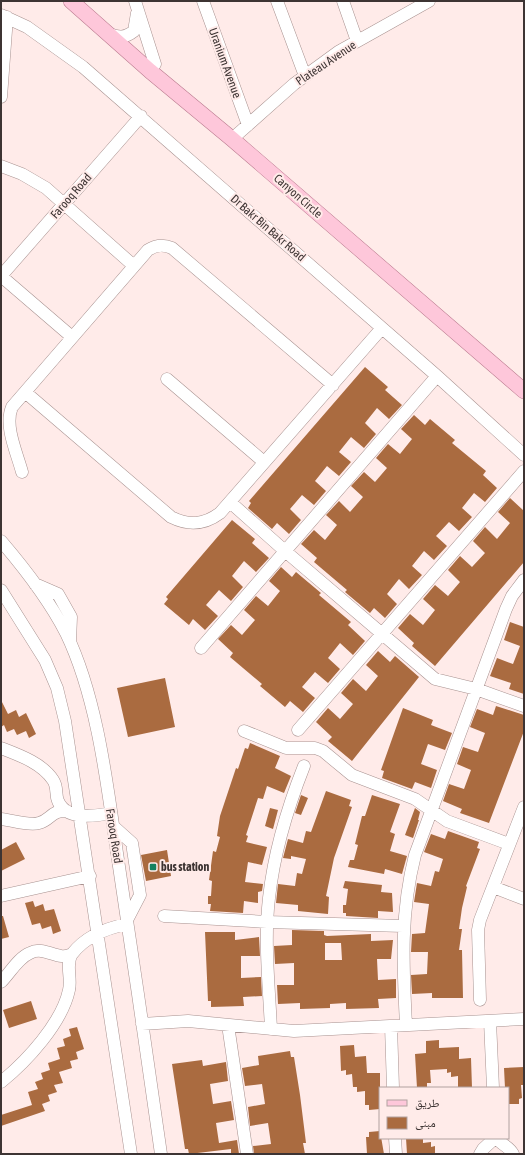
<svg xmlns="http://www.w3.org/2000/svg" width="525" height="1155" viewBox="0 0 525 1155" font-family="'Asap Condensed','Noto Naskh Arabic',sans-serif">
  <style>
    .building { fill: #aa6b40; fill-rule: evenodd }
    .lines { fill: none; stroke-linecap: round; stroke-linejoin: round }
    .minor-casing { stroke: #a89290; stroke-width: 13 }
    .major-casing { stroke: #ba7b8f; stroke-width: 16 }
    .minor { stroke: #fff; stroke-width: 12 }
    .major { stroke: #fec7da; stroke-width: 15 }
    .poi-dot { fill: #14825f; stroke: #ffebe9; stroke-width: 1.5 }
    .labels { text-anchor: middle; stroke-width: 4; stroke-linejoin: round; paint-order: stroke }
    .street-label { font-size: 12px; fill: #3d3433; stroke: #ffebe9 }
    .poi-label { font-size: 12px; font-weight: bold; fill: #3d3433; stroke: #ffebe9; text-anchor: start }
  </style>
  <rect width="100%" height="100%" fill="#ffebe9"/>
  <path class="building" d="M365,367L388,387L385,390L402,405L389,419L377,408L365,423L376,434L364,448L351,437L339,452L351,462L339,476L327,466L315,481L326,491L314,505L302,495L290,509L301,520L289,534L277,523L272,529L248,508L251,503L249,501Z
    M414,415L425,425L430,419L455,440L452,443L486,471L483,475L497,488L485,502L474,493L462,508L472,517L459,531L449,522L436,536L447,546L434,560L424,551L412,566L422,575L409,589L399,579L387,594L397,604L385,618L374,608L370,613L345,592L347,590L314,562L317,558L301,544L314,530L325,540L337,525L326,515L339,501L350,512L363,497L351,486L364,472L375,482L387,468L376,458L388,444L400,454L412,439L401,429Z
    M510,498L524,511V562L435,666L412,646L414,643L398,628L410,614L423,625L435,610L423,599L435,585L448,596L460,582L448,570L460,556L472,567L485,553L473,541L485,527L497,539L510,523L498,512Z
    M232,520L255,539L252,543L269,558L256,572L244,561L232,576L243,587L231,601L219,590L206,605L218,616L205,630L193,619L189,625L164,604L168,599L166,597Z
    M281,567L292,577L296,572L321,593L319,595L351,622L348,625L365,641L353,655L340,643L328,658L340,669L328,683L315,672L302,687L315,698L303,712L290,701L285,707L260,686L262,684L230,657L233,653L218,639L231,625L242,635L255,620L244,610L256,596L268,606L280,591L269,581Z
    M510,622L524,627V694L509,689L511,683L490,676L497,658L513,664L520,646L504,640Z
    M378,651L390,662L395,656L419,677L352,761L328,741L332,737L316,722L328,708L340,719L353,704L341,693L353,679L366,691L378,676L366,665Z
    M165,678L175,727L128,737L117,688Z
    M1,700L8,714L16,710L19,717L26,713L36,734L29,738L26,731L17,735L14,729L7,732L4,725L1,727Z
    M496,706L524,715V731L489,823L460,813L462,809L443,801L449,784L464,789L471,770L457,764L463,747L478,752L485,733L470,727L477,709L493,715Z
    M403,708L433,720L431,725L452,733L445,750L428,744L421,764L437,770L431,788L415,782L412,789L382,778L384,771L381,770Z
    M250,743L280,756L275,768L291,776L284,793L267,786L263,799L258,798L246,835L248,836L246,842L267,847L262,865L248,862L245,882L263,884L262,891L258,892V903L244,901L243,913L210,911L211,904H208V896H211L212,881L209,880L213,851L216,852L220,837L217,836L220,816L236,768L238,769L245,748L248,749Z
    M326,791L351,800L349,806L352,807L334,858L326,896L329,897L328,914L298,911V905L276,903L278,884L295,886L297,873L302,874L306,859L291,856V859L283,858L288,839L303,843L306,831L311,832Z
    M301,795L308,798L301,815L295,813Z
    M372,795L400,804L390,832L395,834L390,851L407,856L402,874L385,869L384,874L348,867L350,860H354L358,845L355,844L362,816H365Z
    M270,808L278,810L273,829L265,826Z
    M415,808L420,812L418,820H419L413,838L405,835Z
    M448,831L479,842L477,848L480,849L466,886L467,887L462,908L459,929H462L459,950H462L463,998H432V993L412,994L411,975L427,974L428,952H411L412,934L425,933L429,904L414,902L417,883L431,886L435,871L439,872L443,859L424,852L431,834L445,839Z
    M16,842L25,859L1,871V850Z
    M167,850L171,876L146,881L141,855Z
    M345,881L382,885L381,892L392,893L393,912L378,911V918L346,916V913H343V905H346L348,889L343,888Z
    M33,901L35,907L43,904L45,911L54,909L61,931L53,934L51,926L42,929L40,923L32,925L25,903Z
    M1,916H3L9,937L1,939Z
    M292,930L324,931V935L327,936L371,934V941L393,940L391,959H377L378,980L396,979V998L378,999L379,1008L346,1009V1003L330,1004V1008L300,1009V1003L278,1004L277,985H294V963L275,964L274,946L292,945ZM325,943H341L342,960H325Z
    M205,932H235V940L259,937L260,956H241V978L261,977L262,996L243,997L244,1006L211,1007V1001H208Z
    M31,1001L37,1019L9,1028L3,1010Z
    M77,1027L84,1049L76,1052L78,1059L70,1061L72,1068L59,1072L63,1083L54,1085L57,1092L48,1095L50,1101L42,1104L45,1111L1,1126V1115L32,1105L28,1092L38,1089L35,1082L43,1079L41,1073L50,1070L48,1063L60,1059L57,1048L65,1046L63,1039L71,1036L69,1029Z
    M439,1040V1048L459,1047V1059L471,1058L472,1088H458V1076L451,1077V1072L447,1073V1069L430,1070L431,1083H427V1088H417L415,1054L426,1053V1041Z
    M354,1045L355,1057L366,1056L367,1073H380V1109L369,1110V1105H365V1091L357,1092V1087H353L352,1074L346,1075V1070L341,1071L340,1046Z
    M290,1051L291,1057H294L300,1095L306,1143H303L305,1154H254L253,1146L271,1144L268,1123L250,1126L248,1107L265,1104L262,1084L245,1086L242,1068L259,1065L258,1056Z
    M202,1060L203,1066L226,1062L228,1081L210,1084L213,1104L231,1101L234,1120L216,1123L219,1143L237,1140L239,1154H231V1149L189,1154L188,1149H185L172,1064Z
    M524,1067V1085H521L522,1098L519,1099V1104H508V1088H505L504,1068Z
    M380,1131L384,1154H367L366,1137H369V1132Z
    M406,1138H423V1143L431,1142V1147L435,1146V1154H407Z"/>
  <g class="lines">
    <g class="minor-casing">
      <path id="minor" d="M135,1L155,64L150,71
        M203,1L248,125
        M277,1L305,76
        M343,1L357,41
        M1,15L27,27L83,67L437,376L524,455
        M107,33C119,38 125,38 134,31L137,13
        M1,97L7,17
        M232,139L294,84L338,52L429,1
        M1,166L22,174L46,188L134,266
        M1,276L141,116
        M1,276L72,337
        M167,379L264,462
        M25,392L171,517C189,526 204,525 220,513L382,328
        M22,472C17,453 4,426 12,407L148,250C156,245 163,244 172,248L333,385
        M230,502L285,551L435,679L476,689L524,706
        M1,541C25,569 49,600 66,633C97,697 107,783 117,853C132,953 147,1054 161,1154
        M35,584L58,594L71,617L70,641
        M1,590L45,660L57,688L65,721L131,1154
        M201,648L437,376
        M298,730L524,471
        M244,731L286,748H315L323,751L352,775L415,799L447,821L509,844
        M1,748C19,755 42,763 53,780C58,787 55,794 58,801C66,821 96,816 111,813
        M1,819C12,820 28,826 39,823C51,820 51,810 67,811
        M113,826L132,843L140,895L127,920
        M493,887L524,899
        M1,896L90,876
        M164,916L267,922L403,926
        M1,982C10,973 18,958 30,953C45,945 58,962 72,954
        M480,1000L478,930L480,920L524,807
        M490,1021L493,1088
        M142,1024L188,1021L294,1031L524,1019
        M228,1025L247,1154
        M406,1025C403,965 400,914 415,855L506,609L512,596L524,580
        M391,1026L393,1088
        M271,1029C269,986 264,941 269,898C274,852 287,809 304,766
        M1,1082C27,1061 62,1023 69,990C72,978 65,964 72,954C85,937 107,928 127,924
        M395,1138L396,1154
        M497,1138C501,1145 509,1146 513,1154
        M480,1154L483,1149L495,1138"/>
    </g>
    <g class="major-casing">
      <path id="major" d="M71,1L150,71L232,139L524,391"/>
    </g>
    <use href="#minor" class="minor"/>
    <use href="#major" class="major"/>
  </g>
  <rect class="poi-dot" x="149" y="863" width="8" height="8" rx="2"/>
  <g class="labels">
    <g class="street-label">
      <text transform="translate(225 63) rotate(70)" y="4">Uranium Avenue</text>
      <text transform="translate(326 63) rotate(-34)" y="4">Plateau Avenue</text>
      <text transform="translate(71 196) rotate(-49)" y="4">Farooq Road</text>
      <text transform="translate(298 196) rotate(41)" y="4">Canyon Circle</text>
      <text transform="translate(268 228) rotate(41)" y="4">Dr Bakr Bin Bakr Road</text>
      <text transform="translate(114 836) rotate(81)" y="4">Farooq Road</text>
    </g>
    <g class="poi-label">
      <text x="161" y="871">bus station</text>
    </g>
  </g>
  <rect width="525" height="1155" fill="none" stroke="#3d3433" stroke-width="4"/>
  <rect x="379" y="1087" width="130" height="52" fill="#ffebe9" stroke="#b1a2a0"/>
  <rect x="387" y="1100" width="20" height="6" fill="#fec7da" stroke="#b1a2a0"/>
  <text x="415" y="1107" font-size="12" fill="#3d3433">طريق</text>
  <rect x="387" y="1117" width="20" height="12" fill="#aa6b40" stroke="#b1a2a0"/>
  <text x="415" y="1127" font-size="12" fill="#3d3433">مبنى</text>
</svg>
